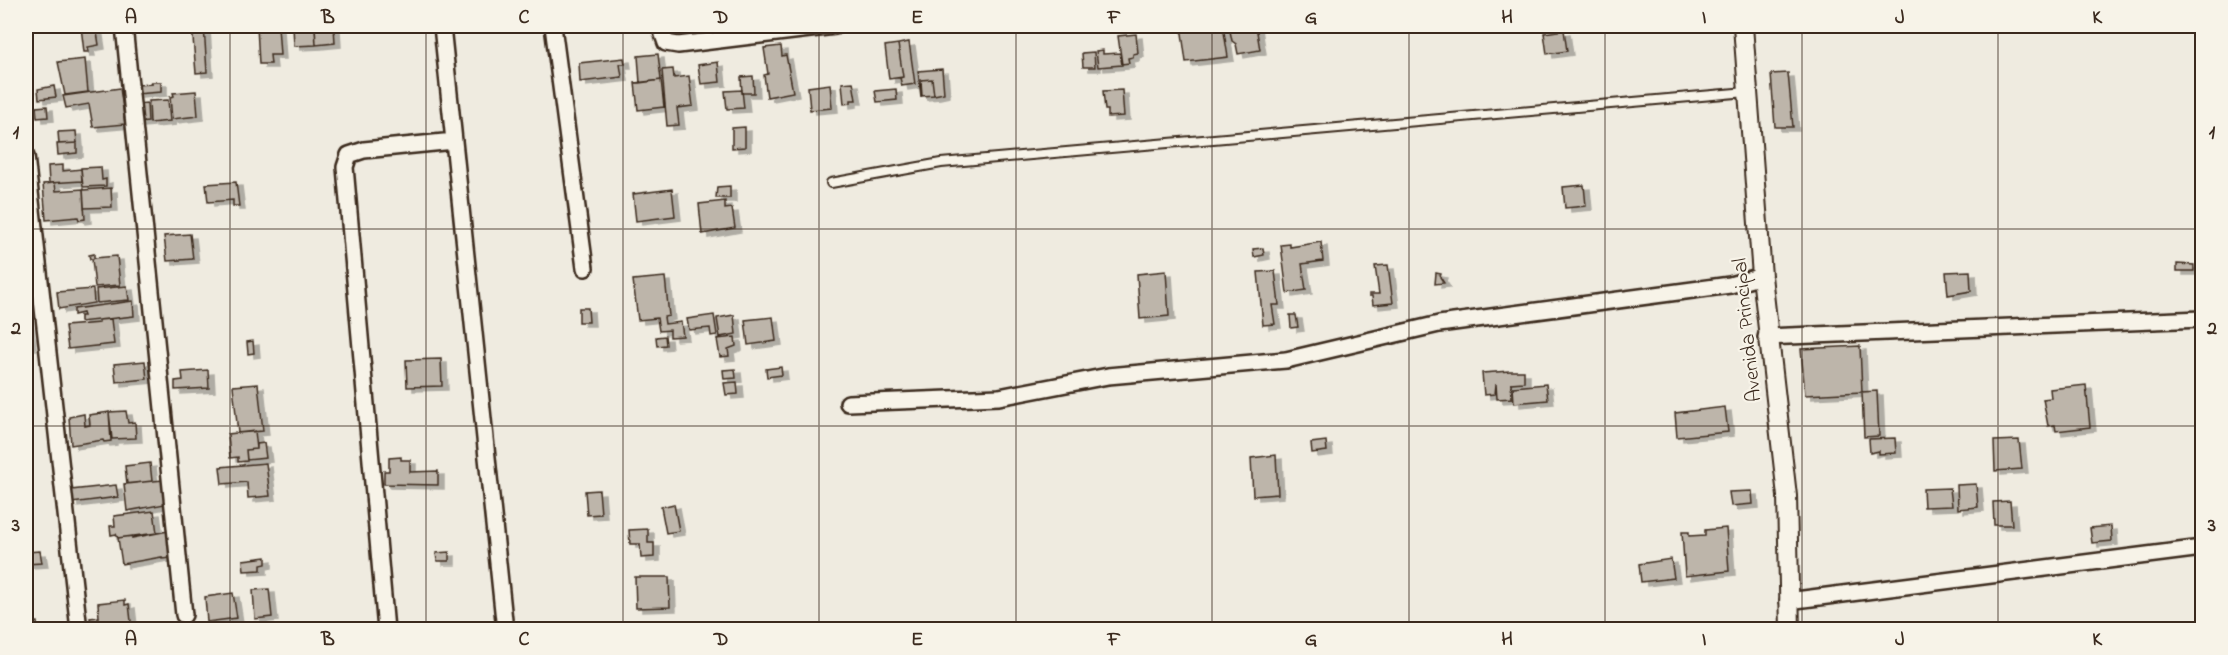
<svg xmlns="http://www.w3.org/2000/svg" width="2228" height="655" viewBox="0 0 2228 655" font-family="'Indie Flower',sans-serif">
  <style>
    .building { fill: #bdb5aa; stroke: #3b2a1e; stroke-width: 1.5; filter: url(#shadow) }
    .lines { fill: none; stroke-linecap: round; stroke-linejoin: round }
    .service-casing { stroke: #3b2a1e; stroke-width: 12 }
    .minor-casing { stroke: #3b2a1e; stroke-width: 20 }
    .tertiary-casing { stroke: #3b2a1e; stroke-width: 22 }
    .service { stroke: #f7f3e8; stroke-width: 8 }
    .minor { stroke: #f7f3e8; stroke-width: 15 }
    .tertiary { stroke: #f7f3e8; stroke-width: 18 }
    .grid { fill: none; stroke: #3b2a1e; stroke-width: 1.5; stroke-opacity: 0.55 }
    .labels { text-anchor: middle; stroke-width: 4.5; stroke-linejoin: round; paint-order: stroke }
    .street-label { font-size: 21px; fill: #3b2a1e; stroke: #f7f3e8 }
    .neatline { fill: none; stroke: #3b2a1e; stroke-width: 2 }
    .grid-label { font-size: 20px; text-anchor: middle; font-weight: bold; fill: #3b2a1e }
  </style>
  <defs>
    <filter id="shadow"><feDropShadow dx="6" dy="4" stdDeviation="0" flood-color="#0004"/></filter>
  </defs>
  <rect width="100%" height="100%" fill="#efebe0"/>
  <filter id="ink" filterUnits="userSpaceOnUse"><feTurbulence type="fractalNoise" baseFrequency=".0167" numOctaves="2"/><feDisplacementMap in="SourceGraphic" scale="12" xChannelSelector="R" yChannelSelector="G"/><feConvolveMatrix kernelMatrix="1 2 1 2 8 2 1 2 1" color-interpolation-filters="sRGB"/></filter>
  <g filter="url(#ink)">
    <path class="building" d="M96,26L99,45L88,47L89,52H84L81,27Z
      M192,26H204L207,72L196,73Z
      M257,26H278L280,55H270L271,64H259Z
      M293,26H315L316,45L294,46Z
      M326,26H334L335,43L316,45L315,29L326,28Z
      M1181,26H1223L1228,57L1186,62Z
      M1229,26H1256L1260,50L1238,54L1236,44L1232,41Z
      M1564,30L1567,51L1547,54L1544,33Z
      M1136,34L1138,53L1133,54V57L1128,58L1129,63L1122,64L1118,36Z
      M909,42L915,84L902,86L900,78L903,77L898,44Z
      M898,44L903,77L889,79L885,46Z
      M781,46L782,56L786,55L793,92L767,97L764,75L768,74L764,48Z
      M1103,50V54L1120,53L1122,65L1098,67L1096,51Z
      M1094,52L1095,67H1083L1082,53Z
      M658,54L661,80L640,83L638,56Z
      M624,58L625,64H620L622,77L580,82L579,63Z
      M85,59L88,92L65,95L58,62Z
      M718,62L720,82L701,84L698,65Z
      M673,69L674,78L689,76L693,106L677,108L679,125L667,126L662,70Z
      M942,69L944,93L934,95L932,79L921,80V97L918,71Z
      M1788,73L1793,127H1775L1771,74Z
      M753,76L754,93H742L741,77Z
      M932,79L934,95L922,96L921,80Z
      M661,80L664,107L638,110L635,83Z
      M151,82H161V92L136,94V85L152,84Z
      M853,82L856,100H851V103L844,104L842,83Z
      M830,84L832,108L810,110L808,87Z
      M54,86L56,97L39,99L38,89Z
      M120,88L125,124L93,127L89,104L66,108L63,96Z
      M896,89L897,100L877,102L875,91Z
      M742,90L744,108L727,109L725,91Z
      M1122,90L1124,116L1108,117V110H1105L1103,91Z
      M196,91L198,116L172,119L170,97L174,96L173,93Z
      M168,100L170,121L150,123L149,101Z
      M147,103L148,122L138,123L137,104Z
      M47,106L48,117L37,118L36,107Z
      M745,127V147L732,148V128Z
      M76,131L77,143L59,144L58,132Z
      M77,143V153L58,155L57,144Z
      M63,165V171L81,169L82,181L49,183L48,166Z
      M101,167L102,180L106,179V186L83,187L81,168Z
      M236,182L239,206H233V200L208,202L206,184Z
      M55,183L56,191L83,189L85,219L79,220L78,217L46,220L43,184Z
      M1584,185L1586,206L1565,208L1563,187Z
      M730,186V198H716L717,187Z
      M111,188L112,207L84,208L83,190Z
      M672,189L675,216L636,221L633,194Z
      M725,201V209L732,208L735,228L702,234L699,204Z
      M190,234L193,259L167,261L164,236Z
      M1321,242L1323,261L1302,264L1306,290L1287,293L1281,245L1290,244V247Z
      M1263,248L1264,255L1254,257L1253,249Z
      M94,254V258L117,256L120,285L95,287L92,259H90L89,255Z
      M2177,264L2194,265V271H2177Z
      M1388,265L1393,303L1373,305L1372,296H1369V294H1379L1375,266Z
      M1166,271L1169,316L1140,319L1137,274Z
      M1275,271L1279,305H1272L1275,324L1263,325L1258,272Z
      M1970,271L1971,291L1948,295L1946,272Z
      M1436,273L1441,274L1440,277L1444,283L1435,284Z
      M665,277L669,316L664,317L665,324L681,322L683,336L670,337V330L659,331L657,318L638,320L633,280Z
      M127,286L129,300L97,303L96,289Z
      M93,289L94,303L59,309L57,292Z
      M133,301L134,316L80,322V316H84L83,313L74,315V309Z
      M579,308H588L589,322H579Z
      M714,315L717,335L711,336L710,328L689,330L687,319Z
      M734,315L736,334L720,337L717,318Z
      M1290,315H1296L1298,327L1291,328Z
      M773,317L776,341L748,345L745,320Z
      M26,319H27L30,346H26Z
      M111,319L114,344L68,349L65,326L99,323V320Z
      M665,336L666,345L657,346L656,337Z
      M735,337L736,346L728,349L729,356L720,357L717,339Z
      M253,341L254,353L248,354L247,342Z
      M1860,346L1862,392L1805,395L1801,349Z
      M441,359L442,386L407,387L406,360Z
      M145,361L147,379L116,382L114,364Z
      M781,367L782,375L767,377L766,369Z
      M735,369L736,378L724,379L723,370Z
      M208,370L209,388L175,390V381L183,380L182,372Z
      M1510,371H1524V382L1511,383L1512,398L1497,399L1496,384L1495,394L1484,395L1482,373Z
      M737,382L738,394L726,395L724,383Z
      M258,384L263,431L238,433L233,386Z
      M1546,384L1548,400L1514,403L1513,387Z
      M2086,385L2090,427L2056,431L2055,425L2048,426L2043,399L2051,398L2050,389Z
      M1877,391L1879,436L1864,437L1862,392Z
      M1725,407L1728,432L1677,437L1675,413Z
      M126,411L128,423L135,422L136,438L112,439L109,412Z
      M109,412L111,441L104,442L103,440L71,445L69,417L84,414L85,426L90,425L89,415Z
      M255,431L257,449L246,450L247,461L238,462V457L230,458L228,434Z
      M1895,438L1896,453L1879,454V451L1870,453L1869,439Z
      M2019,440L2022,469L1995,471L1994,441Z
      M1326,441L1327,451L1312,453L1311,443Z
      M264,443L266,458L247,460L246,450L257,449V444Z
      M1276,455L1278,494L1253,496L1251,458Z
      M401,457V460H410V472L438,471V485L384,484V471H389V458Z
      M150,463L152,481L127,484L125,466Z
      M266,463L270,496L248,498L247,482L222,484L220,467Z
      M163,480L165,504L127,511L124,484Z
      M1976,484L1978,507L1958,509L1957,485Z
      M116,485L118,497L72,503L71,490Z
      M1950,488L1952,506L1924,507L1923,489Z
      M599,490L601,514L587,515L585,491Z
      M1752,491L1753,504L1731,506L1729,492Z
      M2010,501L2012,525H1994L1993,502Z
      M674,504L679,531L666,533L661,507Z
      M154,511L157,533L118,538L116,534L111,535L110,526H115L114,516Z
      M2111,526L2112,541L2092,543L2090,528Z
      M1726,528L1729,571L1685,576L1682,532H1689V536L1705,535V530Z
      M648,529V543H654V557L641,558L640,544H630L629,530Z
      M168,531L171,558L162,559V557L122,564L118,538L132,536V538Z
      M40,551L42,563L26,564V552Z
      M449,552V561H437L436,553Z
      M266,557V564L261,565V570L244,571L243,560Z
      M1671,559L1674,578L1641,582L1639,564Z
      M635,577H669L670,607L636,608Z
      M269,589L272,617L255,619L253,590Z
      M233,593L237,618L207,622L205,597Z
      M125,600V605L129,604L132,630H91L90,618L99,617L98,603Z
      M37,622L38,630H26V623Z"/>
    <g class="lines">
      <g class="service-casing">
        <path id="service" d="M831,183L941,163L1747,92"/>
      </g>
      <g class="minor-casing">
        <path id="minor" d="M124,26L184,615
          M442,26L505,630
          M553,26L585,268
          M660,26L666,43L678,45L835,26
          M26,156L79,630
          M1766,337L2202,319
          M848,403L999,397L1108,376L1286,360L1439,324L1730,285L1762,276
          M1788,601L2202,548
          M386,630L345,167L349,155L364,150L454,141"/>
      </g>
      <g class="tertiary-casing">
        <path id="tertiary" d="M1743,26L1762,276L1787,496L1790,630"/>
      </g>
      <use href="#service" class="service"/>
      <use href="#minor" class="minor"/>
      <use href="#tertiary" class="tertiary"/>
    </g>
  </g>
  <path class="grid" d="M230,26V630M426,26V630M623,26V630M819,26V630M1016,26V630M1212,26V630M1409,26V630M1605,26V630M1802,26V630M1998,26V630M26,229H2202M26,426H2202"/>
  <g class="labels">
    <g class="street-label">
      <text transform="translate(1746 330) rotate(-96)" y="7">Avenida Principal</text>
    </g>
  </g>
  <rect width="2228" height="655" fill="none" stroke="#f7f3e8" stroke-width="66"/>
  <rect x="33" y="33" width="2162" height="589" class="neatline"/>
  <g class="grid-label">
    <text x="131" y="23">A</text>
    <text x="328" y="23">B</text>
    <text x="524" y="23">C</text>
    <text x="721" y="23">D</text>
    <text x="917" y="23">E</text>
    <text x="1114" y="23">F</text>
    <text x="1311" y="23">G</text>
    <text x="1507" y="23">H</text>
    <text x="1704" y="23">I</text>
    <text x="1900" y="23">J</text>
    <text x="2097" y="23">K</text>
    <text x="16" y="138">1</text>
    <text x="2212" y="138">1</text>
    <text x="16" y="334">2</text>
    <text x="2212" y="334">2</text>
    <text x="16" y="531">3</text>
    <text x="2212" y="531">3</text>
    <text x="131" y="645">A</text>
    <text x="328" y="645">B</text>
    <text x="524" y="645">C</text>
    <text x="721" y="645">D</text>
    <text x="917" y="645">E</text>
    <text x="1114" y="645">F</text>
    <text x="1311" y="645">G</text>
    <text x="1507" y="645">H</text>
    <text x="1704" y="645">I</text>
    <text x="1900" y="645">J</text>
    <text x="2097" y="645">K</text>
  </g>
</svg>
